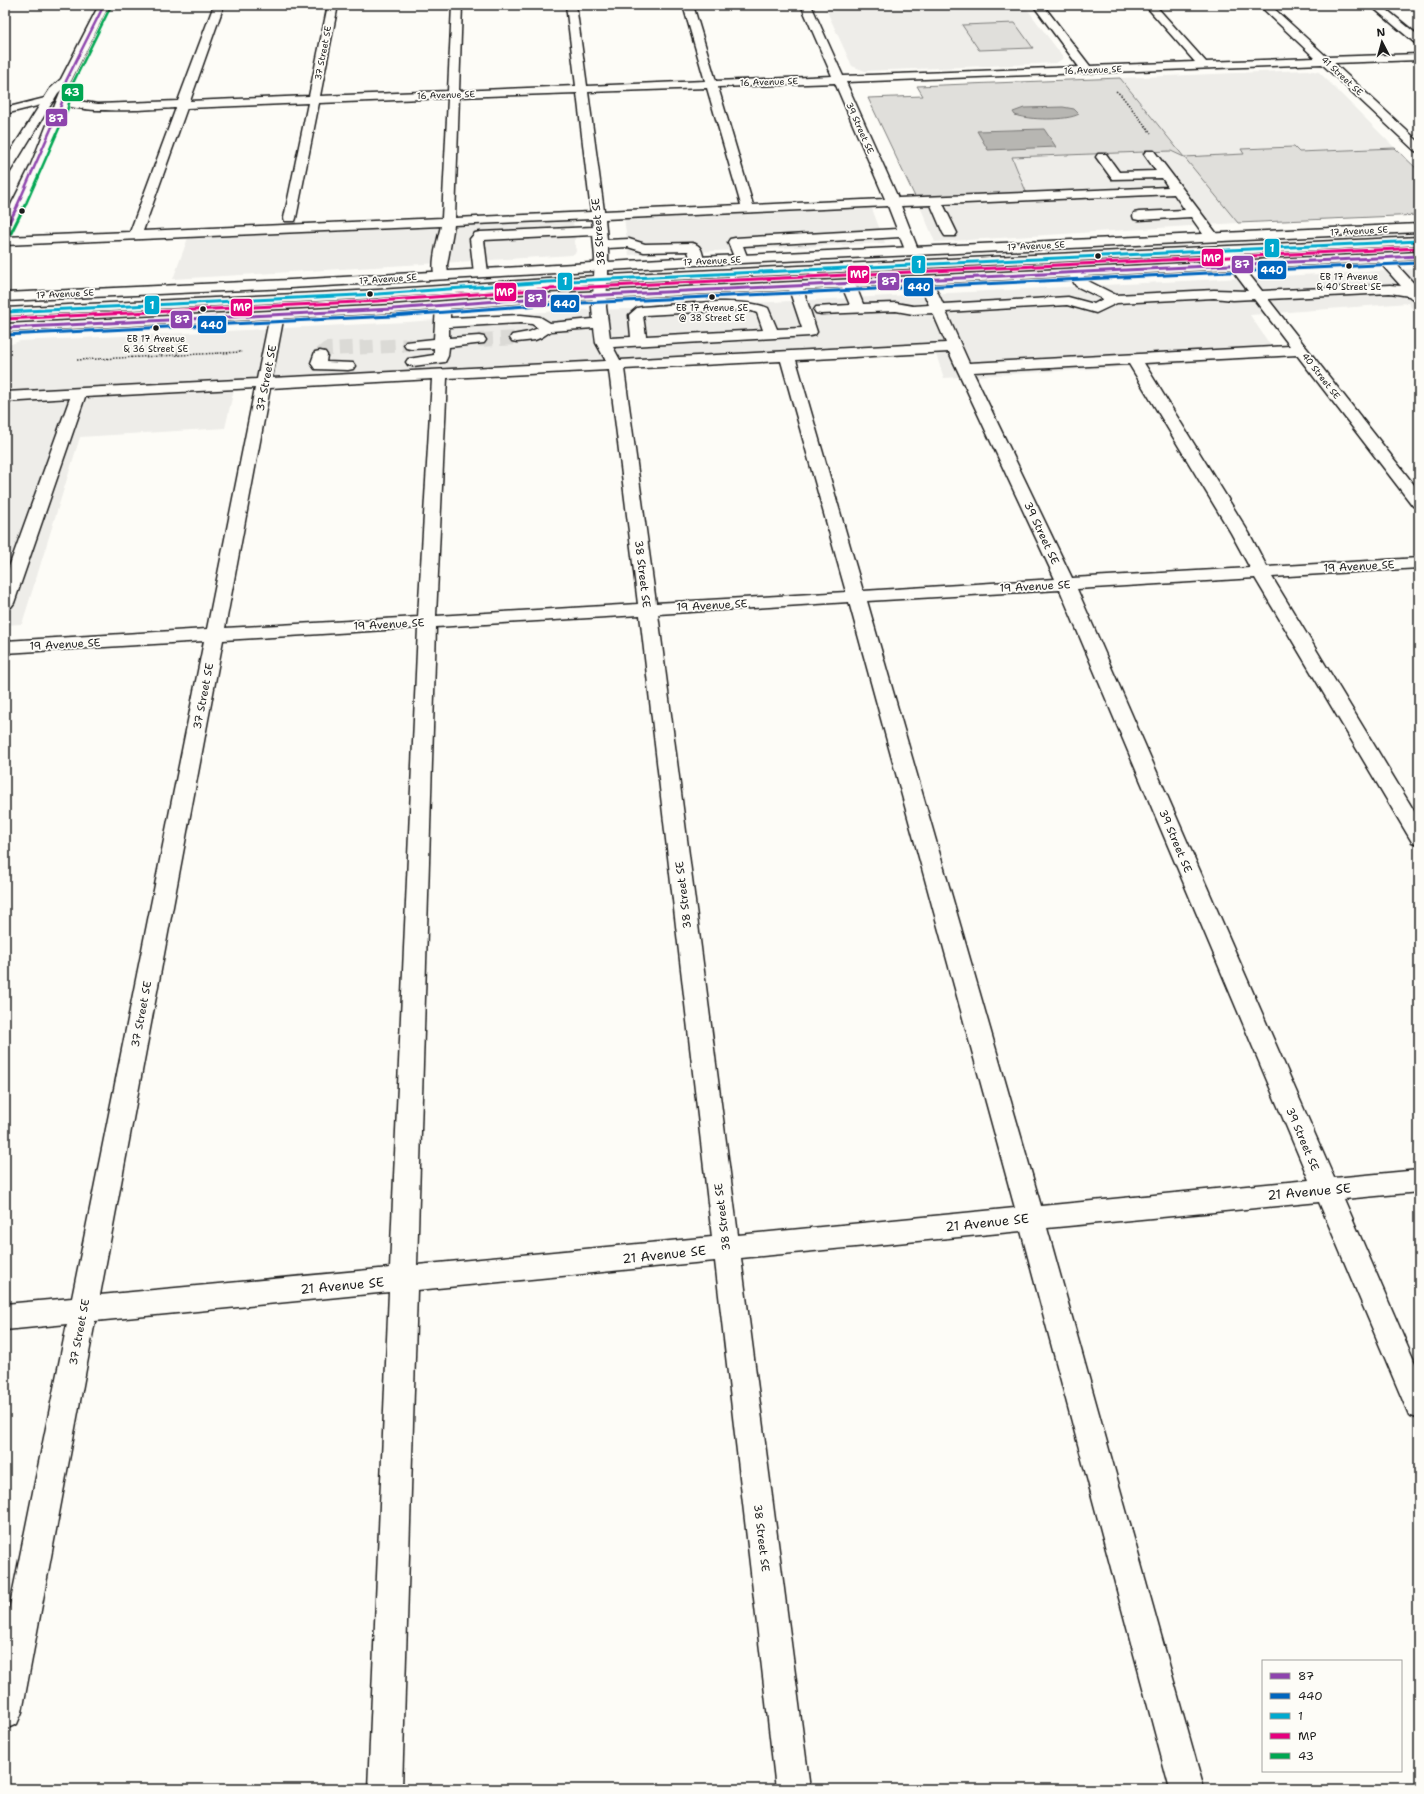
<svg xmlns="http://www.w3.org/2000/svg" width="1424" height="1794" viewBox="0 0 1424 1794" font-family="'Shantell Sans',sans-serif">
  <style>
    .built { fill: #eeede9 }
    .green { fill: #e0dfdb; stroke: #7e7e7c }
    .water { fill: #b7b6b2; stroke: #797876 }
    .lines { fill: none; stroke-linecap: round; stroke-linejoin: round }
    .minor-tunnel { stroke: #dbdad6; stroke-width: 14; stroke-dasharray: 14 7; stroke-linecap: butt }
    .minor-casing { stroke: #1c1c1c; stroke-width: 3 }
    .major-casing { stroke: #1c1c1c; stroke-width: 3 }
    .path { stroke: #1c1c1c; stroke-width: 1.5; stroke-dasharray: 1.5 1.5; stroke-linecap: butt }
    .minor { fill: #fdfcf7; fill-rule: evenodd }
    .major { fill: #fdfcf7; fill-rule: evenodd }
    .bus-1-far1-casing { stroke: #fdfcf7; stroke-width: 4 }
    .bus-1-casing { stroke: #fdfcf7; stroke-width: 5 }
    .bus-2-casing { stroke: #fdfcf7; stroke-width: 5 }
    .bus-3-casing { stroke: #fdfcf7; stroke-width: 5 }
    .bus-4-casing { stroke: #fdfcf7; stroke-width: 5 }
    .bus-5-far1-casing { stroke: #fdfcf7; stroke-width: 4 }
    .bus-5-casing { stroke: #fdfcf7; stroke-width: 5 }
    .bus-1-far1 { stroke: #8e44ad; stroke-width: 2.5 }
    .bus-1 { stroke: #8e44ad; stroke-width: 3 }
    .bus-2 { stroke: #0065bd; stroke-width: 3 }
    .bus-3 { stroke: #00a9ce; stroke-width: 3 }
    .bus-4 { stroke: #e5007d; stroke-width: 3 }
    .bus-5-far1 { stroke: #00a651; stroke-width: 2.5 }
    .bus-5 { stroke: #00a651; stroke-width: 3 }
    .bus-dot { fill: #1c1c1c; stroke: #fdfcf7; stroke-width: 1.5 }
    .labels { text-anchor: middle; stroke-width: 3.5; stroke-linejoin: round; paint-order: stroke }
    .far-street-label { font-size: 9px; fill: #1c1c1c; stroke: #fdfcf7 }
    .far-bus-label { font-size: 9px; fill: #1c1c1c; stroke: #fdfcf7 }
    .street-label { font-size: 11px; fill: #1c1c1c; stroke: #fdfcf7 }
    .near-street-label { font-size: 13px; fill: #1c1c1c; stroke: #fdfcf7 }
    .line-badge { stroke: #fdfcf7; stroke-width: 1.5 }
    .badge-label { font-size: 11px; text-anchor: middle; font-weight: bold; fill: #fff }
  </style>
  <rect width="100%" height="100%" fill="#fdfcf7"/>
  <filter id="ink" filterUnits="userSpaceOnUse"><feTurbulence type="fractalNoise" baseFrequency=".025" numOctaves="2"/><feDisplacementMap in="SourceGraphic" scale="8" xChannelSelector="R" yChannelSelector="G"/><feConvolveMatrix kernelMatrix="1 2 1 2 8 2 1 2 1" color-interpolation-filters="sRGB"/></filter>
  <g filter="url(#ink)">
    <path class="built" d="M824,5H1024L1064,58L1056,63L865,71L852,66Z
      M1307,70L1319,72L1395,148L1185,157L1238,223L935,242L919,204L1026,193L1012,157L1171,151L1184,156L1120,78Z
      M871,206L885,243L629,255L624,218Z
      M531,221H573L576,252L572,255L173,279L188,238Z
      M1419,269V318L1408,303L1250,315L1279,358L944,378L933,345L235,385L225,428L80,437L22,624L5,625V346L20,341L407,322L572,310L632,309Z"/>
    <path class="green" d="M1015,23L1033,48L979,50L962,25Z
      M1120,78L1184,157L1244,154L1241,149L1294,147L1299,152L1395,148L1419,171V215L1238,223L1184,157L1171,151L1012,157L1027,194L916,199L868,98L923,96L917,86Z"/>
    <path class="water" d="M1063,107L1074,109L1079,114C1067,121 1028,120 1015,115L1013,112L1024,108Z
      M1044,129L1056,147L988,150L977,131Z"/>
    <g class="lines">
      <path class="minor-tunnel" d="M479,340L517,338
        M320,355L327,349L411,345"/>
      <g class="minor-casing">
        <path id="minor" d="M214,5H224L190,101L309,96L328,5H338L320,96L448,91L452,5H462L459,91L576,86L566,5H576L587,86L705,81L683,5H693L716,81L832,76L801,5H811L843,76L1079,67L1033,5H1043L1090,66L1195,62L1145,5H1155L1206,62L1315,58L1259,5H1270L1327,57L1419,54V60L1334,63L1419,142V152L1415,151L1322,64L846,82L898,198L1168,187L1162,178L1112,179L1096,157L1098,154H1106L1119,172L1156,171L1144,154L1146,151H1154L1220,238L1218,241H1208L1191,217L1139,220L1134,219L1133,216L1134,213L1139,212L1185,210L1174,194L943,204L957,233L955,236H945L943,233L931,205L901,206L919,252L917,255H907L900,237L743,246L748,259L746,262H736L728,242L730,239L735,238L897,229L888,206L605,219L607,240L629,239L645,244L692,243C702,245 702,252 704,261L702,264H692L688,251L644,252L628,247L608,248V275L1419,237V245L1233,254L1262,291L1390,285L1401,286L1376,258L1378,255H1388L1419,289V300C1415,301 1412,299 1409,296L1390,293L1268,299L1419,491V507L1413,506L1297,355L1144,363L1249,533L1267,567L1419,558V568L1272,577L1419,819V844L1412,842L1255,578L1077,589L1334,1178L1419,1170V1192L1344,1199L1419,1372V1419L1409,1415L1319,1202L1047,1228L1204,1789H1170L1021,1231L741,1258L810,1789H776L715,1261L417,1290L402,1789H368L389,1292L95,1321L22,1712L17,1724L5,1729V1630L67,1324L5,1330V1304L72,1298L204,641L5,653V641L207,629L255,388L85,397L14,603L11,607L5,608V578L70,398L5,402V392L257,379L270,315L272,312H282L284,315L272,378L606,361L596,343L594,328L551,331L542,337L535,340L517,342L512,341L510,338L512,335L529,332L538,328L532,324L521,323L449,327V338L479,336L484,337L486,340L484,343L449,347L448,356L445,362L413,366L408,365L406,362L408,359L434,355V348L411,349L406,348L404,345L406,342L434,339L436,306L438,303H448L450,306V318L521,315L540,317L550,323L593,319L592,307L594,284L378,298L5,316V308L378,290L594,276L595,258L593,235L484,240L488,273L486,276H476L474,273L470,239L475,233L480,232L593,227L592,219L454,225L447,265L448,275L446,278H436C429,268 438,238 441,226L5,245V237L130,232L176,108C154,109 70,116 57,100L63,97L78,101L98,104L178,101ZM835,83L885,199L753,205L718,87ZM707,88L741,205L604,211L588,92ZM577,93L591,212L455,218L459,97ZM448,98L442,218L143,231L187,108L308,103L284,218L285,221H295L296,218L319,103ZM1220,254L1248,291L1214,290L1116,295L1086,280L1080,270H1070L1068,273L1076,286L1103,299L1094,304L1068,297L943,304L932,280L930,277H920L918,280L929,305L913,306L896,303L863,304L855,284L853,281H843L841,284L850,305L816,307L814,310L816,313L821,314L896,311L913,314L933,313L946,343L620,360L613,347L810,336L815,335L817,332L802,286L800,283H790L788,286L802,328L777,329L768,308C743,296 672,305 642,307L637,308L629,315L631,337L610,338L606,307L607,283ZM1214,298L1233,300L1254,299L1290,346L969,363L946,312L1067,305L1096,313L1117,303ZM737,310L752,311L757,313L763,330L646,336L643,316L645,315ZM949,352L1055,579L863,591L796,360ZM781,361L846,592L656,603L624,369ZM1129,364L1231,533L1250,568L1072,578L973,372ZM609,370L638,604L436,616L447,378ZM432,379L418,617L225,628L270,388ZM1060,590L1309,1180L1041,1206L867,601ZM849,602L1015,1208L738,1235L658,614ZM640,615L712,1237L417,1265L436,627ZM418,628L390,1268L100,1295L223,640Z
          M1370,5H1381L1419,36V44L1415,43Z
          M49,97L55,100L53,102L5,114V108Z
          M320,351L325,352L327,355L326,362L353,363L355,366L353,369L348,370L315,369L311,363L315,352Z"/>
      </g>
      <g class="major-casing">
        <path id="major" d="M99,5H109L71,81L68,85L71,86L73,91L42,167L11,230L10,233L5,234V217L30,167L61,90L58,93L11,170L9,173L5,174V160L50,89L61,79Z
          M1419,224V232L697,265L290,288L5,301V293L290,280L697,257Z
          M1419,252V260L540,302L393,313L5,332V324L393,305L540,294Z"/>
      </g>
      <path class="path" d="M1116,91L1121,95L1151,133
        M178,350L186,349
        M177,355L181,341
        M77,360L242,352"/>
      <use href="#minor" class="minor"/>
      <use href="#major" class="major"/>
      <g class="bus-1-far1-casing">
        <path id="bus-1-far1" d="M17,206L59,111L65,93L66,81L104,5"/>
      </g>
      <g class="bus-1-casing">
        <path id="bus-1" d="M5,230L18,205
          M5,328L393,309L540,298L1419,256"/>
      </g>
      <g class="bus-2-casing">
        <path id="bus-2" d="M5,335L393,316L540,305L1419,263"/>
      </g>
      <g class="bus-3-casing">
        <path id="bus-3" d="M5,312L378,294L548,282L1419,241"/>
      </g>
      <g class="bus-4-casing">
        <path id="bus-4" d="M5,319L378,301L548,289L1419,248"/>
      </g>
      <g class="bus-5-far1-casing">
        <path id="bus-5-far1" d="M25,206L68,108L73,83L110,8"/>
      </g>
      <g class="bus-5-casing">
        <path id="bus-5" d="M11,233L25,205"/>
      </g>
      <use href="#bus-1-far1" class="bus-1-far1"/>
      <use href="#bus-1" class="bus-1"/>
      <use href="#bus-2" class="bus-2"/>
      <use href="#bus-3" class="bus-3"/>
      <use href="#bus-4" class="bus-4"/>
      <use href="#bus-5-far1" class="bus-5-far1"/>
      <use href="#bus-5" class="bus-5"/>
    </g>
  </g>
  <g class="bus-dot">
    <circle cx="22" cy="211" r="3.5"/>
    <circle cx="1098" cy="256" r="3.5"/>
    <circle cx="1349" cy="266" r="3.5"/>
    <circle cx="370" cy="294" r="3.5"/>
    <circle cx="712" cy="297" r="3.5"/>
    <circle cx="203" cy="309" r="3.5"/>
    <circle cx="156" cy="328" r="3.5"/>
  </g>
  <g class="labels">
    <g class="far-street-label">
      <text transform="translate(323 53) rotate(-79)" y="3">37 Street SE</text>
      <text transform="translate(1093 70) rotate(-2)" y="3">16 Avenue SE</text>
      <text transform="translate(1342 76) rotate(43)" y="3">41 Street SE</text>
      <text transform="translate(769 82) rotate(-2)" y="3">16 Avenue SE</text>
      <text transform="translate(446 95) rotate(-2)" y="3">16 Avenue SE</text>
      <text transform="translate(860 128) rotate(66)" y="3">39 Street SE</text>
      <text transform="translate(1359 231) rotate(-3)" y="3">17 Avenue SE</text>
      <text transform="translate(1036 246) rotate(-3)" y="3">17 Avenue SE</text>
      <text transform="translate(712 261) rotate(-3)" y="3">17 Avenue SE</text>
      <text transform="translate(388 279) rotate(-4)" y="3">17 Avenue SE</text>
      <text transform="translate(65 294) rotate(-3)" y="3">17 Avenue SE</text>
      <text transform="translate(1321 376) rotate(52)" y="3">40 Street SE</text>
    </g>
    <g class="far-bus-label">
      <text x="1349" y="280">EB 17 Avenue<tspan x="1349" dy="10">&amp; 40 Street SE</tspan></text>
      <text x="712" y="311">EB 17 Avenue SE<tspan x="712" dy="10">@ 38 Street SE</tspan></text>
      <text x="156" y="342">EB 17 Avenue<tspan x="156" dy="10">&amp; 36 Street SE</tspan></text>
    </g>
    <g class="street-label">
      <text transform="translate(598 232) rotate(-95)" y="4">38 Street SE</text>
      <text transform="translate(266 378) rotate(-79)" y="4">37 Street SE</text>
      <text transform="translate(1042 533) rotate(65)" y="4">39 Street SE</text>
      <text transform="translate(1359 566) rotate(-3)" y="4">19 Avenue SE</text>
      <text transform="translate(643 574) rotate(83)" y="4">38 Street SE</text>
      <text transform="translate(1035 586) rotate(-3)" y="4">19 Avenue SE</text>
      <text transform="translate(712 605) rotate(-3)" y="4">19 Avenue SE</text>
      <text transform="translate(389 624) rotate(-3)" y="4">19 Avenue SE</text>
      <text transform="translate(65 644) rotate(-3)" y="4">19 Avenue SE</text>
      <text transform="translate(203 696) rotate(-79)" y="4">37 Street SE</text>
      <text transform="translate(1176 841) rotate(67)" y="4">39 Street SE</text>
      <text transform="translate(683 895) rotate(-97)" y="4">38 Street SE</text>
      <text transform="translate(141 1014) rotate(-79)" y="4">37 Street SE</text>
      <text transform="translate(1303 1139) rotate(67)" y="4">39 Street SE</text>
      <text transform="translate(722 1217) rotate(-97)" y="4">38 Street SE</text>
      <text transform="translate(79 1332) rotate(-79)" y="4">37 Street SE</text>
      <text transform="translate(762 1538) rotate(83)" y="4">38 Street SE</text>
    </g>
    <g class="near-street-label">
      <text transform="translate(1309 1191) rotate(-5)" y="5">21 Avenue SE</text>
      <text transform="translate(987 1222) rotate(-6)" y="5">21 Avenue SE</text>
      <text transform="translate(664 1254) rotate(-6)" y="5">21 Avenue SE</text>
      <text transform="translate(342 1285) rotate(-5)" y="5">21 Avenue SE</text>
    </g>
  </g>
  <g class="line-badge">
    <rect x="61" y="83" width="23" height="19" rx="4" fill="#00a651"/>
    <rect x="45" y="108" width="23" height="19" rx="4" fill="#8e44ad"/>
    <rect x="1264" y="238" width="16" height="20" rx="4" fill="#00a9ce"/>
    <rect x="1201" y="248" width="23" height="19" rx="4" fill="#e5007d"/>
    <rect x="1231" y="255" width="23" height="19" rx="4" fill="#8e44ad"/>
    <rect x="911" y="255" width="15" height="19" rx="4" fill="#00a9ce"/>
    <rect x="1257" y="260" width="30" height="20" rx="4" fill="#0065bd"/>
    <rect x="847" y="265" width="23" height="19" rx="4" fill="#e5007d"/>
    <rect x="557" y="272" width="16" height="19" rx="4" fill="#00a9ce"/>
    <rect x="877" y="272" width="23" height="19" rx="4" fill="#8e44ad"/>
    <rect x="903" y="277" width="31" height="20" rx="4" fill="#0065bd"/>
    <rect x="494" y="282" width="23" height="20" rx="4" fill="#e5007d"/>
    <rect x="524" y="289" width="23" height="19" rx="4" fill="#8e44ad"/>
    <rect x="550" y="294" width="30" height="19" rx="4" fill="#0065bd"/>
    <rect x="144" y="295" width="16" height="20" rx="4" fill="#00a9ce"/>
    <rect x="230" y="298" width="23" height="19" rx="4" fill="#e5007d"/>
    <rect x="170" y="310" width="23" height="19" rx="4" fill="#8e44ad"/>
    <rect x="197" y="315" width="30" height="19" rx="4" fill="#0065bd"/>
  </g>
  <g class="badge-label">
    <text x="72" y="96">43</text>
    <text x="56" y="122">87</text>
    <text x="1272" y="252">1</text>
    <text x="1212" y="262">MP</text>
    <text x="1242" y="268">87</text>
    <text x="919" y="268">1</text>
    <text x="1272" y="274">440</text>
    <text x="859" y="278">MP</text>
    <text x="565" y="285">1</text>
    <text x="889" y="285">87</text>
    <text x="919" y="291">440</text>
    <text x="505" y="296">MP</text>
    <text x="535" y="302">87</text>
    <text x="565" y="308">440</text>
    <text x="152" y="309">1</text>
    <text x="242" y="311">MP</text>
    <text x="182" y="323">87</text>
    <text x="212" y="329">440</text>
  </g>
  <rect width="1424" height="1794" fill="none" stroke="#fdfcf7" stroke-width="20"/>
  <rect x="10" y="10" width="1404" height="1774" fill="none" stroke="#1c1c1c" stroke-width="1.5" filter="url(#ink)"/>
  <rect x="1262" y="1660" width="140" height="112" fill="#fdfcf7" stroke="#a3a29f"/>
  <rect x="1270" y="1673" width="20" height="6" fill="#8e44ad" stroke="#a3a29f"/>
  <text x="1298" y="1680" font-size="12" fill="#1c1c1c">87</text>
  <rect x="1270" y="1693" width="20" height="6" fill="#0065bd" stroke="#a3a29f"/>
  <text x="1298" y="1700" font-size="12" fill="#1c1c1c">440</text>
  <rect x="1270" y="1713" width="20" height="6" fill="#00a9ce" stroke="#a3a29f"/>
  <text x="1298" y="1720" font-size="12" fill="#1c1c1c">1</text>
  <rect x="1270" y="1733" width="20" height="6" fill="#e5007d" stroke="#a3a29f"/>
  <text x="1298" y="1740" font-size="12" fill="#1c1c1c">MP</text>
  <rect x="1270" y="1753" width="20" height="6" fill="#00a651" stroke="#a3a29f"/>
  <text x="1298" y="1760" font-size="12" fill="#1c1c1c">43</text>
  <g transform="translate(1382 42) rotate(354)" stroke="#fdfcf7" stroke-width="3" paint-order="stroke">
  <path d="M0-3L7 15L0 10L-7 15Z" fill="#1c1c1c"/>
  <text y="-6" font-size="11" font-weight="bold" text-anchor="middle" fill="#1c1c1c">N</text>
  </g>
</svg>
